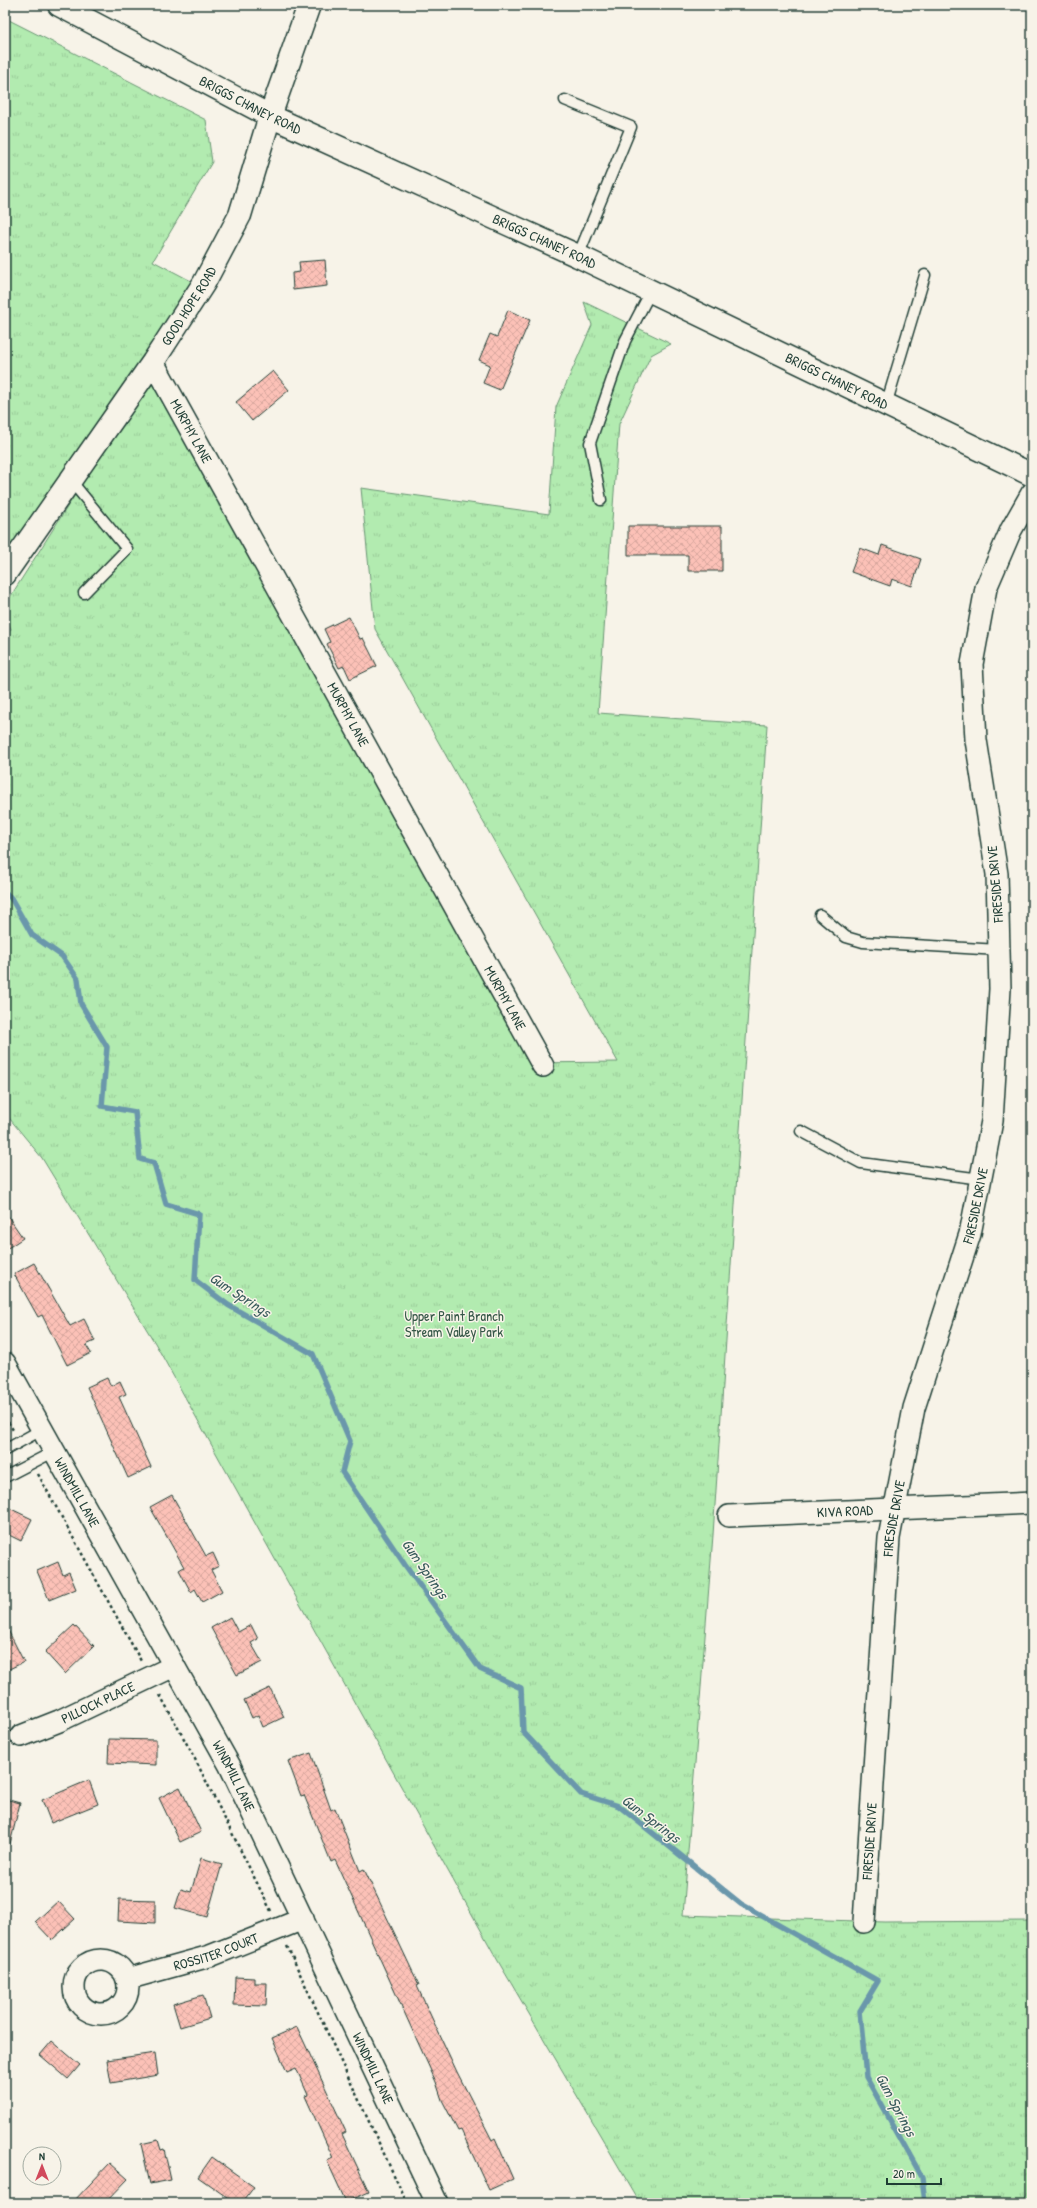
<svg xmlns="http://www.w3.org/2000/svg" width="1037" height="2208" viewBox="0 0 1037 2208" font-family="'Patrick Hand',sans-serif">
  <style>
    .park { fill: url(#park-tufts); stroke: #689472 }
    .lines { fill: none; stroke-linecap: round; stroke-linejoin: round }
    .stream { stroke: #6a97ab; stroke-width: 5.5 }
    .building { fill: url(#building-cross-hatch); stroke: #1f3d34 }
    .service-casing { stroke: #1f3d34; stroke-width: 13 }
    .minor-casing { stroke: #1f3d34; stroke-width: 24 }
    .tertiary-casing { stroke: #1f3d34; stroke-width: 25 }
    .secondary-casing { stroke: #1f3d34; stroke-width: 25 }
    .path { stroke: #1f3d34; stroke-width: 2.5; stroke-dasharray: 3 3; stroke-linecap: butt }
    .service { stroke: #f7f3e8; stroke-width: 10 }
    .minor { stroke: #f7f3e8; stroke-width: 21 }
    .tertiary { stroke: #f7f3e8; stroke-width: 22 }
    .secondary { stroke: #f7f3e8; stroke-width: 22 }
    .labels { text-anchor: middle; stroke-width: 3; stroke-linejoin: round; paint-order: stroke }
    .street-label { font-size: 14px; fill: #1f3d34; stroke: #f7f3e8 }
    .park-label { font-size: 14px; fill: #355747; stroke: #f7f3e8 }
    .water-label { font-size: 15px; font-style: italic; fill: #385b5c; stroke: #f7f3e8 }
  </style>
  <defs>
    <pattern id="park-tufts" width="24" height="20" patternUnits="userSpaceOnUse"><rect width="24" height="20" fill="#b2ebb0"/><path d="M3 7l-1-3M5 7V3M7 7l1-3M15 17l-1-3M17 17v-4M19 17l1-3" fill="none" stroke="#99ca98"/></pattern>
    <pattern id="building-cross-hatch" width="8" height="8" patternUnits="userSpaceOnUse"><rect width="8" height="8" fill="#fcc1b7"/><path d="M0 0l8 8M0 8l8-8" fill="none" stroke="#d8a79e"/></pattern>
  </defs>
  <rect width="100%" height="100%" fill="#f7f3e8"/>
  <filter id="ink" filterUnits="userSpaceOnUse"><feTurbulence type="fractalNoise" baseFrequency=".025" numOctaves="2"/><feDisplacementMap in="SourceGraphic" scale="8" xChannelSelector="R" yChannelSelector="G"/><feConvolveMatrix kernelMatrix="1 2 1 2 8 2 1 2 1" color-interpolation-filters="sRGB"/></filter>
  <g filter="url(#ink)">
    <path class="park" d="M5,18L206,120L212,162L153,261L195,283L5,578Z
      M584,302L671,344L651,355L619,424L598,713L767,725L713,1535L683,1915L884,1922L1032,1921V2203H640L498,1961L155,1343L42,1158L5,1113V639L11,629L5,616V605L151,375L530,1063L618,1062L375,629L361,488L549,514L556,407L592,325Z"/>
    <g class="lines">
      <path class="stream" d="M5,892L11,898L32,935L62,956L78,979L81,1004L107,1047L102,1106L135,1112L140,1159L154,1163L166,1204L199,1214L195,1280L228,1305L313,1354L350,1441L342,1472L405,1565L480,1669L521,1688L523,1732L581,1794L619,1806L741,1904L878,1981L860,2011L866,2077L922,2177L925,2203"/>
    </g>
    <path class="building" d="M325,260L327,286L293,290L292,273L300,272L299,262Z
      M508,310L530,320L500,390L483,383L490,365L479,360L490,334L497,337Z
      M273,371L289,390L252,421L236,402Z
      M628,526H722V571H688V555H628Z
      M882,545L921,559L912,586L892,579L890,586L851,572L860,548L879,555Z
      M349,617L360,639L363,638L377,666L350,679L344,666L339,668L327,644L330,642L324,629Z
      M5,1212L23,1238L5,1250Z
      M34,1263L70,1326L84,1319L95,1341L86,1345L91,1353L67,1365L42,1315L38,1317L14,1274Z
      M107,1378L111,1386L120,1381L126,1394L119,1397L151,1467L128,1478L87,1387Z
      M172,1495L206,1556L213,1553L219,1566L211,1570L222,1591L202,1602L195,1589L191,1592L179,1570L184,1567L150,1507Z
      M5,1506L32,1519L21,1541L5,1533Z
      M58,1562L63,1575L69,1572L76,1589L49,1600L37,1571Z
      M230,1617L238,1632L251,1625L258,1639L251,1643L262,1662L237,1675L211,1628Z
      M5,1624L24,1662L5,1671Z
      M74,1625L94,1646L65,1674L45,1652Z
      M270,1688L284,1717L263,1727L258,1715L252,1718L244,1700Z
      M109,1739L156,1740V1765L108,1763Z
      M311,1753L331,1810L335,1808L360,1871L364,1869L419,1985L417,1986L457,2072L492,2140L495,2138L513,2179L489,2190L461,2130L458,2131L442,2100L436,2082L335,1860L331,1862L304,1795L301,1796L288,1761Z
      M89,1780L98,1804L51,1823L42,1800Z
      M180,1787L201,1832L180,1842L159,1798Z
      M5,1799L20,1803L10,1844L5,1843Z
      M201,1858L222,1864L207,1917L175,1908L181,1889L191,1892Z
      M119,1899L155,1900V1923L118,1921Z
      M58,1901L75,1919L52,1940L35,1922Z
      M235,1977L254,1978V1983H267L266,2006L234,2005Z
      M203,1995L210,2018L180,2027L173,2004Z
      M297,2027L346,2132L342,2134L369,2192L346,2202L327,2161L333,2158L305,2096L308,2095L296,2068L287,2072L272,2038Z
      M52,2041L80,2065L68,2079L40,2055Z
      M155,2053L158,2075L111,2083L107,2060Z
      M158,2140L161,2150L164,2149L171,2180L150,2184L141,2144Z
      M212,2157L254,2187L242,2203H235L198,2177Z
      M110,2163L128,2179L105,2203H72Z"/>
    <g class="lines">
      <g class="service-casing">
        <path id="service" d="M565,100L631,127L578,256
          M886,405L925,275
          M71,481L127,549L84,593
          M601,500L590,443L625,341L651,291
          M820,915L846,937L863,942L999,950
          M801,1131L861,1163L981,1179
          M5,1450L43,1429
          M5,1477L55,1451"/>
      </g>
      <g class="minor-casing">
        <g id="minor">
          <path id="s1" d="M153,362L543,1066"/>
          <path id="s2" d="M5,1363L230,1766L437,2203"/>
          <path id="s3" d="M729,1516L1032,1503"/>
          <path id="s4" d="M21,1736L59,1721L174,1666"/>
          <path id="s5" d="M864,1922L889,1538L914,1408L970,1234L992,1121L1000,989L997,874L976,740L972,664L986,588L1011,530L1032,493"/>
          <circle cx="101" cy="1987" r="27"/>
          <path id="s6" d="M127,1979L210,1956L303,1919"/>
        </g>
      </g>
      <g class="tertiary-casing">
        <g id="tertiary">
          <path id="s7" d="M5,574L153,362L204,283L240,215L270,116L309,5"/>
        </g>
      </g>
      <g class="secondary-casing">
        <g id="secondary">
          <path id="s8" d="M59,5L270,116L578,256L1032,475"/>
        </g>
      </g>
      <path class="path" d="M5,1417L13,1430
        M38,1474L141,1661
        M160,1695L194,1757L271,1911
        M287,1946L407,2203"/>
      <use href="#service" class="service"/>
      <use href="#minor" class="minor"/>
      <use href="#tertiary" class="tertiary"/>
      <use href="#secondary" class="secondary"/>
    </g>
  </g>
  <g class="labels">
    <g class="street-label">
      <text dy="5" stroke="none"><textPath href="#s8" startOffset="216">BRIGGS CHANEY ROAD</textPath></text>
      <text dy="5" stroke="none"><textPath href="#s8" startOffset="540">BRIGGS CHANEY ROAD</textPath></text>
      <text dy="5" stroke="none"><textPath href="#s7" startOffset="325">GOOD HOPE ROAD</textPath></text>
      <text dy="5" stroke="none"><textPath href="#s8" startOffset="864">BRIGGS CHANEY ROAD</textPath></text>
      <text dy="5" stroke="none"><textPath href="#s1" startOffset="79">MURPHY LANE</textPath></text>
      <text dy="5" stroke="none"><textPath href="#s1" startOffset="403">MURPHY LANE</textPath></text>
      <text transform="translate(995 884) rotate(-95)" y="5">FIRESIDE DRIVE</text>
      <text dy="5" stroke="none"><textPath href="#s1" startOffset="727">MURPHY LANE</textPath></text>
      <text dy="5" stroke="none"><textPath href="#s5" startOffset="729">FIRESIDE DRIVE</textPath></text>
      <text dy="5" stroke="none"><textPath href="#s2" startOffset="148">WINDMILL LANE</textPath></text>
      <text dy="5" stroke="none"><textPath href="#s3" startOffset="116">KIVA ROAD</textPath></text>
      <text dy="5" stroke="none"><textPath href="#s5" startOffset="405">FIRESIDE DRIVE</textPath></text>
      <text dy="5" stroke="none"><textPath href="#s4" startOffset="84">PILLOCK PLACE</textPath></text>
      <text dy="5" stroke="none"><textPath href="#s2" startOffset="472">WINDMILL LANE</textPath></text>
      <text dy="5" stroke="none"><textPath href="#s5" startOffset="81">FIRESIDE DRIVE</textPath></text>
      <text dy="5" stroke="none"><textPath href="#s6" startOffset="93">ROSSITER COURT</textPath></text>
      <text dy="5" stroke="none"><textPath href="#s2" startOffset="796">WINDMILL LANE</textPath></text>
    </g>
    <g class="park-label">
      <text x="454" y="1321">Upper Paint Branch<tspan x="454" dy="16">Stream Valley Park</tspan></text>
    </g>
    <g class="water-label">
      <text transform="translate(240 1295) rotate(33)" y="5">Gum Springs</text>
      <text transform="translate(425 1569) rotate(55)" y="5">Gum Springs</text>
      <text transform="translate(651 1819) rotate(37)" y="5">Gum Springs</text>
      <text transform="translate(896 2105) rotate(62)" y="5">Gum Springs</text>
    </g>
  </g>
  <rect width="1037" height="2208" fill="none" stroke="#f7f3e8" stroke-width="20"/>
  <rect x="10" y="10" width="1017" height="2188" fill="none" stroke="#1f3d34" stroke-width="1.5" filter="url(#ink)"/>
  <g transform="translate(42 2166)"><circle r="19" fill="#f7f3e8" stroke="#a1aaa0"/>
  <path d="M0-3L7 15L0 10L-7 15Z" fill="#d1495b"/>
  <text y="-6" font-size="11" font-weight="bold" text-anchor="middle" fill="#1f3d34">N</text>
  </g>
  <path d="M887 2178v6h54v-6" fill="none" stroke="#1f3d34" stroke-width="2"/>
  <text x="893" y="2178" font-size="12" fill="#1f3d34" stroke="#f7f3e8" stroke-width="3" paint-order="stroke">20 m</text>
</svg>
